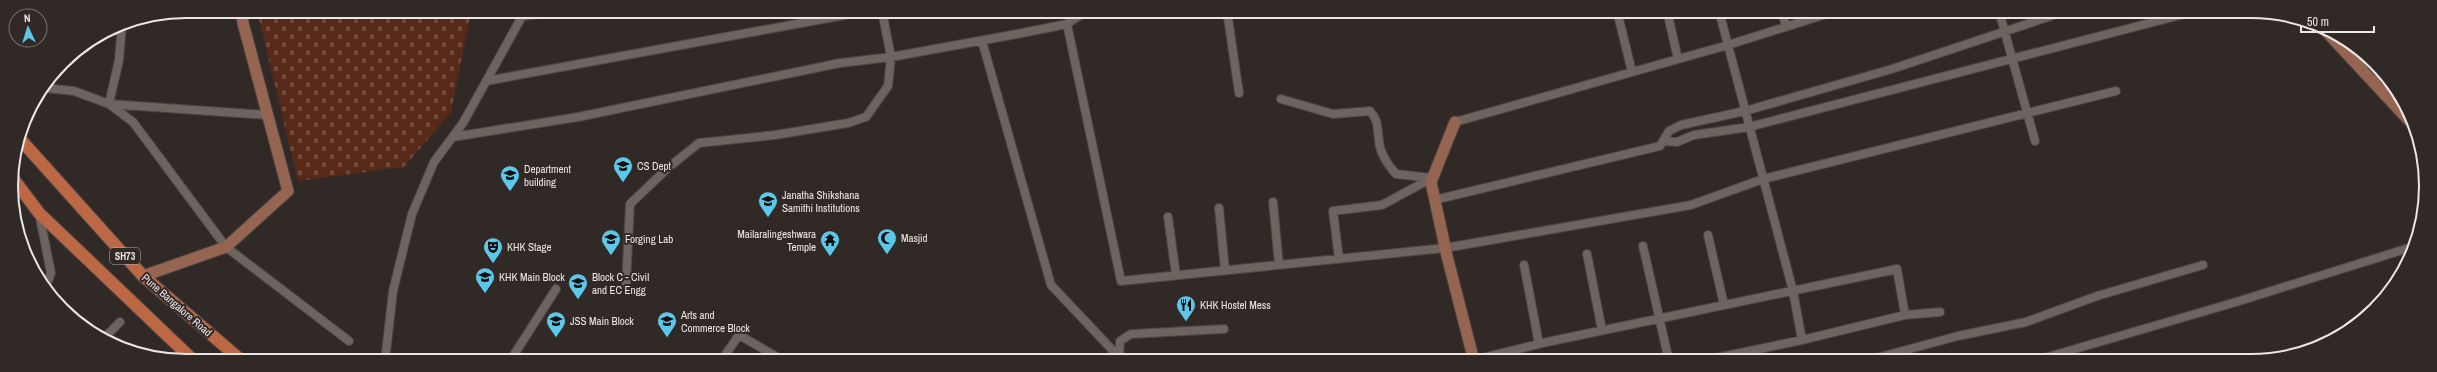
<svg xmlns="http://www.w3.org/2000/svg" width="2437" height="372" viewBox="0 0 2437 372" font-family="'Archivo Narrow',sans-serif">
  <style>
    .cemetery { fill: url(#cemetery-stones) }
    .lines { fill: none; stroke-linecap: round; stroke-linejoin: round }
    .street-casing { stroke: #4c4442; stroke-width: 10 }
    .secondary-casing { stroke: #4c4442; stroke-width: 13 }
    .primary-casing { stroke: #4c4442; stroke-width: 14 }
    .street { stroke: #6d635f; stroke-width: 8 }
    .secondary { stroke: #956552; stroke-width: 11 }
    .primary { stroke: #bc6845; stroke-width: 12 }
    .labels { text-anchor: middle; stroke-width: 4; stroke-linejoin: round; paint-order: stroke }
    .shield { fill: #312926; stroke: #b4adab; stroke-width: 1 }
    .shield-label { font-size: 10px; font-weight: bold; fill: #ece6e4 }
    .poi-label { font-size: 11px; fill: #ece6e4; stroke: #312926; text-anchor: start }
    .street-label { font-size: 11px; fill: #ece6e4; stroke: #312926 }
    .rim { fill: none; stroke: #ece6e4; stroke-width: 2 }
  </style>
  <defs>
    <pattern id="cemetery-stones" width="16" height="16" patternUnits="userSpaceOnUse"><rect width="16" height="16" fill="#572918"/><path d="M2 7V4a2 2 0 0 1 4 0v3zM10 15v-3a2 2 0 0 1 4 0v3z" fill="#6f4839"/></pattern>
  </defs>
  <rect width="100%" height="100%" fill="#312926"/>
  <path class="cemetery" d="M257,11H471L451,112L404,167L298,181Z"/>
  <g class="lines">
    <g class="street-casing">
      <path id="street" d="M1227,11L1239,93
        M1617,11L1632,72
        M1667,11L1678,59
        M1719,11L1793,291L1802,340
        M1782,11L1786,27
        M1999,11L2035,141
        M523,16L560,11
        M122,24L119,60L109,104L268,115
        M1067,24L1121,281L1445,248L1691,205L1763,179L2116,91
        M982,41L1051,285L1119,357
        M486,81L867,11
        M2374,81L2385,75
        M45,88L74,91L109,104L133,122L226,247L349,341
        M1281,99L1333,114L1370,111C1379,121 1377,128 1379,141C1380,154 1388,165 1396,174L1432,178
        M24,119L25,118
        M1455,122L1728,45L1836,11
        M453,137L578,117L840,63L891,57L1017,34L1067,24L1086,11
        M1665,141L1677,142L1694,135L1749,127L2196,11
        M1434,200L1660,146L1669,131L1681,125L1745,111L1892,69L2066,11
        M1273,202L1279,265
        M1219,208L1225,270
        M39,213L51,273L46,286
        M1168,217L1176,275
        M1708,235L1724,305
        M1643,246L1669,361
        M1587,254L1602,330
        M1339,259L1333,211L1382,205L1432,178
        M1524,265L1539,344
        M626,284L630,204L669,167L699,143L775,135L848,123L866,117L888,86L891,57L882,11
        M103,339L120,322
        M447,359L501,361
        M1119,360L1120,341L1131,334L1224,329
        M1474,360L1547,342L1897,269L1905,315
        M385,361L393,291L412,214L434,162L463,123L525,11
        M510,361L556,289
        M721,361L739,335L784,361
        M1702,361L1802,340L1905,315L1940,312
        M1865,361L1958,336L2026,322L2097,296L2203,265
        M2034,361L2236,302L2412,247"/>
    </g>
    <g class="secondary-casing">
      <path id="secondary" d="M2323,28L2415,127
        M1455,122L1431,182L1447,256L1474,361
        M143,276L226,247L288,191L243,23L242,11"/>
    </g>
    <g class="primary-casing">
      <path id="primary" d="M20,139L143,276L242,361
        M12,177L39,213L194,361"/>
    </g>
    <use href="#street" class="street"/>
    <use href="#secondary" class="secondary"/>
    <use href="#primary" class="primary"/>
  </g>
  <defs>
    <g id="university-pin" transform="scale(1)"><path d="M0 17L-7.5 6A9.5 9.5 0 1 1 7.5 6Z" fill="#5cc7e8" stroke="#312926"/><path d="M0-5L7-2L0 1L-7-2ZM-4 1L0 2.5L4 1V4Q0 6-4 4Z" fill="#111"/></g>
    <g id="mosque-pin" transform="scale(1)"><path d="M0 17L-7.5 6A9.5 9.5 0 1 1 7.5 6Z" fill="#5cc7e8" stroke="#312926"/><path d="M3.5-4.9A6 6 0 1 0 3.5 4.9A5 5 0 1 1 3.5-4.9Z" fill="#111"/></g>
    <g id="temple-pin" transform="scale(1)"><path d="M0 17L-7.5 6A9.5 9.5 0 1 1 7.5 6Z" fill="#5cc7e8" stroke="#312926"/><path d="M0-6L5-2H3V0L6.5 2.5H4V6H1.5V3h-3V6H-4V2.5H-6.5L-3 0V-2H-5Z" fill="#111"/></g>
    <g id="theatre-pin" transform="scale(1)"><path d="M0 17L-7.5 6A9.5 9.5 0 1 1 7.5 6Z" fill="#5cc7e8" stroke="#312926"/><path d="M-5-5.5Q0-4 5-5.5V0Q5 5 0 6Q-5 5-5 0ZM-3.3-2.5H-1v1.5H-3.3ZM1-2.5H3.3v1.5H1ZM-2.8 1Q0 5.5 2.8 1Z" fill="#111"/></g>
    <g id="restaurant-pin" transform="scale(1)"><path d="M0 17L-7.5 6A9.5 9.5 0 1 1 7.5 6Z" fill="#5cc7e8" stroke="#312926"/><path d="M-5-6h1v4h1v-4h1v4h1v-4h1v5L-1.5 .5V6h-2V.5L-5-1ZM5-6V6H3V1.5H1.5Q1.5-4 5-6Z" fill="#111"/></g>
  </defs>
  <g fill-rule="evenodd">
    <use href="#university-pin" x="623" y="166"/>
    <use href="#university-pin" x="510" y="175"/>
    <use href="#university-pin" x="768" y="201"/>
    <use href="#mosque-pin" x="887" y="238"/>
    <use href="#university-pin" x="611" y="239"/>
    <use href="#temple-pin" x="830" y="240"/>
    <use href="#theatre-pin" x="493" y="247"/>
    <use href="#university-pin" x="485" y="277"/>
    <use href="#university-pin" x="578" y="283"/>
    <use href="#restaurant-pin" x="1186" y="305"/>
    <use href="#university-pin" x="556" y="321"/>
    <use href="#university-pin" x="667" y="321"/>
  </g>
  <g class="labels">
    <rect class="shield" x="110" y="248" width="30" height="16" rx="3"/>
    <g class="shield-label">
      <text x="125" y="260">SH73</text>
    </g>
    <g class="poi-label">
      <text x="637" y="170">CS Dept</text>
      <text x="524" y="173">Department<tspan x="524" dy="13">building</tspan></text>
      <text x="782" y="199">Janatha Shikshana<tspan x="782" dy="13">Samithi Institutions</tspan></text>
      <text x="816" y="238" text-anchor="end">Mailaralingeshwara<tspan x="816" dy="13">Temple</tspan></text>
      <text x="901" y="242">Masjid</text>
      <text x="625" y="243">Forging Lab</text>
      <text x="507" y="251">KHK Stage</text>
      <text x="499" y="281">KHK Main Block</text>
      <text x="592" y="281">Block C - Civil<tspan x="592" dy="13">and EC Engg</tspan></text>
      <text x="1200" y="309">KHK Hostel Mess</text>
      <text x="681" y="319">Arts and<tspan x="681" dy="13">Commerce Block</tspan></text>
      <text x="570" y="325">JSS Main Block</text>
    </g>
    <g class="street-label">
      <text transform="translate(177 305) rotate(41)" y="4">Pune Bangalore Road</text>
    </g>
  </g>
  <path d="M0 0H2437V372H0ZM186 18H2251A168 168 0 0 1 2419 186V186A168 168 0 0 1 2251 354H186A168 168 0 0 1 18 186V186A168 168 0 0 1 186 18Z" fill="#312926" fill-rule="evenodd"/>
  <path class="rim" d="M186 18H2251A168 168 0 0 1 2419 186V186A168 168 0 0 1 2251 354H186A168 168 0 0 1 18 186V186A168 168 0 0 1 186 18Z"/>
  <g transform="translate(28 28) rotate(356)"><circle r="19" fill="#312926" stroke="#7c7572"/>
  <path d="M0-3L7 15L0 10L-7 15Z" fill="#5cc7e8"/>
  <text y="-6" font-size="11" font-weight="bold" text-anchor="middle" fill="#ece6e4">N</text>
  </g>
  <path d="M2301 26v6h73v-6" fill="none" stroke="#ece6e4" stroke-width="2"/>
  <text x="2307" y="26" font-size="12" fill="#ece6e4" stroke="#312926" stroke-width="3" paint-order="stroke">50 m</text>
</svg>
